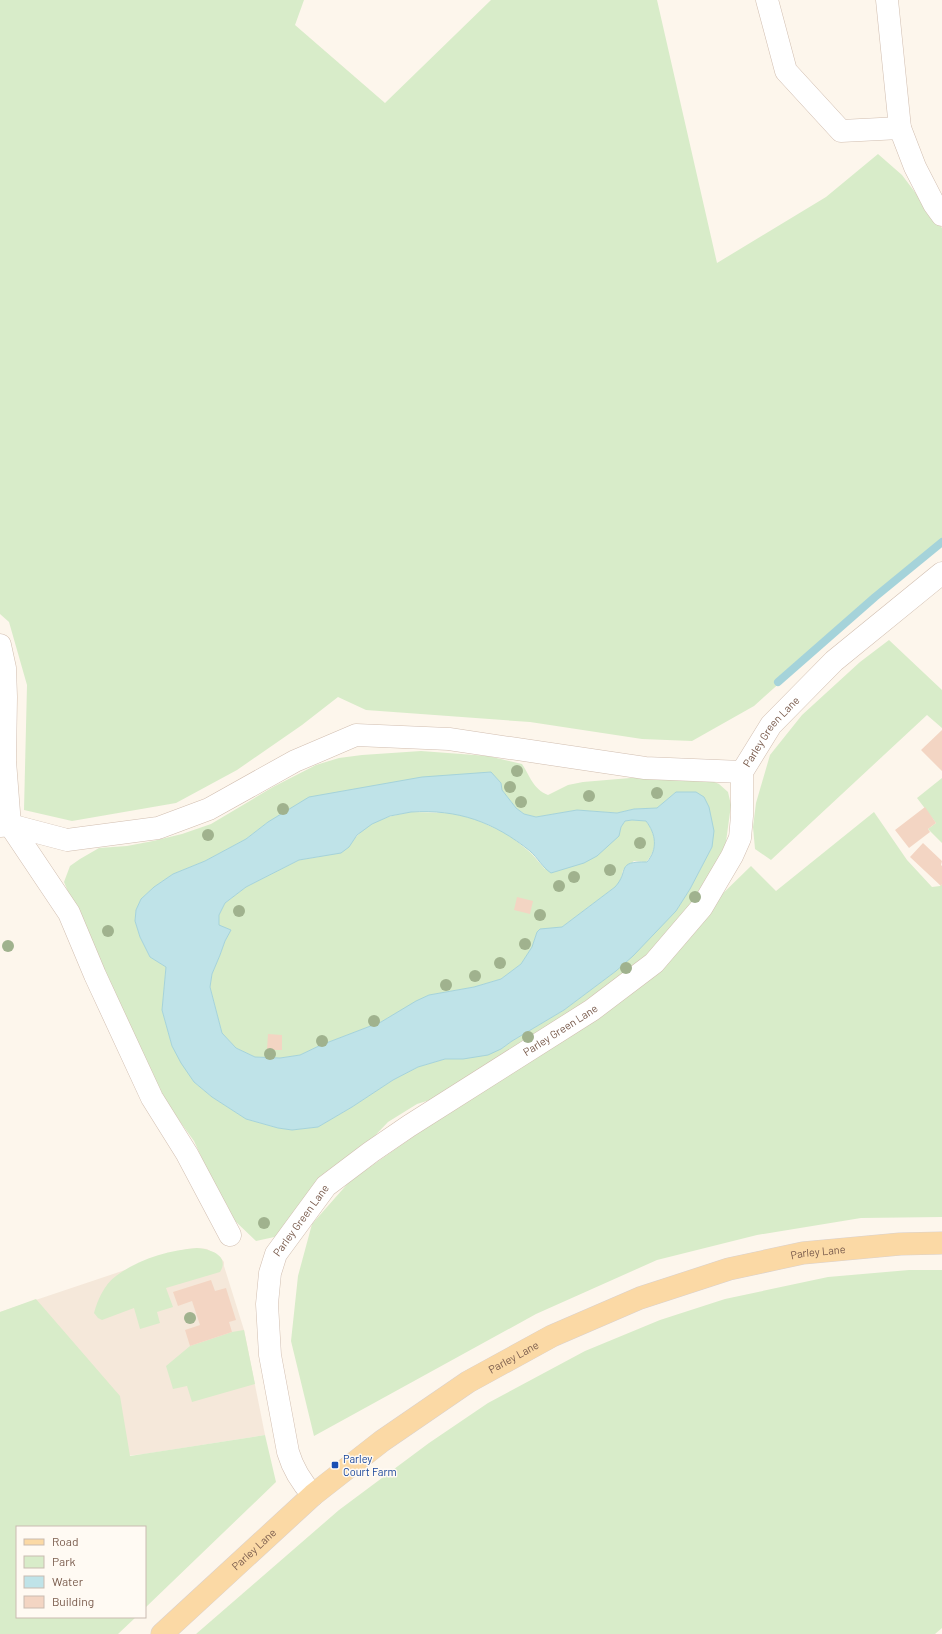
<svg xmlns="http://www.w3.org/2000/svg" width="942" height="1634" viewBox="0 0 942 1634" font-family="Barlow,sans-serif">
  <style>
    .residential { fill: #f5e8da }
    .green { fill: #d8ecc9; fill-rule: evenodd }
    .water { fill: #bfe3e8; stroke: #a5d3da; fill-rule: evenodd }
    .lines { fill: none; stroke-linecap: round; stroke-linejoin: round }
    .stream { stroke: #a5d3da; stroke-width: 8 }
    .building { fill: #f3d5c3 }
    .minor-casing { stroke: #d1beb0; stroke-width: 23 }
    .major-casing { stroke: #dad1cd; stroke-width: 23 }
    .minor { stroke: #fff; stroke-width: 22 }
    .major { stroke: #fbd9a5; stroke-width: 22 }
    .tree { fill: #a0b28e }
    .transit-dot { fill: #1a4fb4; stroke: #fffaf3; stroke-width: 1.5 }
    .labels { text-anchor: middle; stroke-width: 3; stroke-linejoin: round; paint-order: stroke }
    .street-label { font-size: 11px; fill: #7a5c4d; stroke: #fffaf3 }
    .transit-label { font-size: 11px; fill: #164399; stroke: #fffaf3; text-anchor: start }
  </style>
  <rect width="100%" height="100%" fill="#fdf6ec"/>
  <path class="residential" d="M197,1248L207,1249L220,1257L224,1262V1266L244,1330L265,1435L144,1454L21,1467L0,1312L128,1269L154,1257L187,1249Z"/>
  <path class="green" d="M0,0H304L295,25L385,103L491,0H657L717,263L826,197L878,154L902,175L942,228V538L754,706L692,741L642,739L530,722L366,710L338,697L302,725L237,770L176,803L72,821L24,810L27,685L9,622L0,614Z
    M889,640L942,690V728L927,715L771,860L755,849L753,827L756,803L770,755L802,715L860,662Z
    M421,751L488,756L522,764C530,776 533,789 548,795L568,785L583,782L642,777L707,779L719,784L728,792L731,805L725,849L716,872L645,961L446,1095L417,1104L388,1122L279,1236L256,1241L234,1220L227,1205L216,1189L194,1141L165,1101L112,997L64,882L70,866L80,859L99,848L127,846L153,841L182,834L211,824L273,787L316,765L339,758L362,755ZM490,772L501,783L502,790L516,808L524,814L536,817L577,810L617,813L634,809L657,808L676,792H696L712,847L690,889L676,911L616,971L564,1010L512,1041L501,1049L463,1059H445L418,1067L393,1080L352,1107L318,1127L292,1130L278,1128L246,1119L212,1097L194,1082L172,1046L162,1010L166,967L150,957L140,937L135,921L136,910L141,899L154,887L173,874L205,861L246,839L268,822L343,791Z
    M942,778V843L928,829L936,823L917,798Z
    M411,812L451,813L471,817L509,835L531,853L545,869L619,836L621,827L625,821L632,820L646,821C656,834 658,849 646,862L634,861L623,870L620,882L615,887L562,927L537,932L532,947L521,964L501,979L474,987L429,995L381,1022L321,1045L300,1055L280,1058L255,1057L236,1048L222,1033L210,987L212,974L220,955L225,941L231,930L219,926V915L225,903L246,887L299,860L318,857L349,847C364,822 384,817 411,812Z
    M874,812L907,860L932,887L940,886L942,884V1217L861,1218L757,1235L657,1260L536,1314L314,1436L291,1341L298,1276L312,1224L350,1181L447,1113L712,904L751,866L776,891Z
    M197,1248C211,1249 230,1256 220,1272L166,1288L173,1307L157,1312L160,1323L140,1329L134,1308L102,1320L98,1318L94,1313C98,1299 104,1285 116,1276C138,1259 170,1250 197,1248Z
    M909,1270H942V1628L935,1634H196L339,1510L429,1443L488,1403L585,1351L660,1320L725,1299L828,1277Z
    M36,1299L120,1396L130,1456L265,1435L276,1482L145,1608V1527H17V1617H136L118,1634H0V1312Z
    M244,1330L255,1384L192,1402L187,1386L173,1389L166,1366L190,1346L232,1332Z"/>
  <path class="water" d="M491,772L501,783L502,790L516,808L524,814L536,817L577,810L617,813L634,809L657,808L676,792H696L704,797L709,807L714,831L712,847L690,889L676,911L633,956L616,971L564,1010L512,1041L501,1049L488,1055L463,1059H445L418,1067L393,1080L352,1107L318,1127L292,1130L278,1128L246,1119L212,1097L194,1082L181,1063L172,1046L162,1010L166,967L150,957L140,937L135,921L136,910L141,899L154,887L173,874L205,861L246,839L268,822L309,797L422,777ZM411,812C458,809 494,822 530,851C538,858 542,867 551,873L584,863L597,856L619,836L621,827L625,821L632,820L646,821C656,834 658,849 647,862C615,861 630,871 615,887L562,927L540,929L537,932L532,947L521,964L501,979L474,987L429,995L416,1001L381,1022L321,1045L300,1055L280,1058L255,1057L236,1048L222,1033L210,987L212,974L220,955L225,941L231,930L219,925V915L225,903L246,887L299,860L341,853L349,847L357,835L372,824L390,816Z"/>
  <g class="lines">
    <path class="stream" d="M778,682L875,597L942,542"/>
  </g>
  <path class="building" d="M942,730V771L921,750Z
    M925,807L936,823L928,829L930,832L909,848L895,830Z
    M923,843L942,861L941,865L942,866V884L941,886L910,857Z
    M517,897L533,901L530,914L514,910Z
    M268,1034L282,1035V1050H267Z
    M211,1280L215,1291L226,1288L236,1320L229,1322L232,1332L190,1346L185,1330L200,1325L192,1301L178,1306L173,1292Z"/>
  <g class="lines">
    <g class="minor-casing">
      <g id="minor">
        <path d="M767,0L786,71L841,131L900,128"/>
        <path d="M887,0L900,128L915,167L934,204L942,215"/>
        <path d="M0,645L5,668L6,697L5,761L10,825L69,913L95,975L152,1098L187,1154L230,1235"/>
        <path d="M0,826L10,825L67,840L158,828L209,809L295,761L356,735L449,739L645,768L742,772"/>
        <path id="s1" d="M313,1495C301,1482 293,1469 288,1452L270,1355L267,1304L270,1273L276,1254L326,1186L371,1152L409,1126L592,1010L654,963L702,907L732,856L740,838L742,816V772L771,725L834,661L942,573"/>
      </g>
    </g>
    <g class="major-casing">
      <g id="major">
        <path id="s2" d="M162,1634L313,1495L382,1441L468,1382L552,1336L640,1298L729,1269L803,1253L900,1244L942,1243"/>
      </g>
    </g>
    <use href="#minor" class="minor"/>
    <use href="#major" class="major"/>
  </g>
  <g class="tree">
    <circle cx="517" cy="771" r="6"/>
    <circle cx="510" cy="787" r="6"/>
    <circle cx="657" cy="793" r="6"/>
    <circle cx="589" cy="796" r="6"/>
    <circle cx="521" cy="802" r="6"/>
    <circle cx="283" cy="809" r="6"/>
    <circle cx="208" cy="835" r="6"/>
    <circle cx="640" cy="843" r="6"/>
    <circle cx="610" cy="870" r="6"/>
    <circle cx="574" cy="877" r="6"/>
    <circle cx="559" cy="886" r="6"/>
    <circle cx="695" cy="897" r="6"/>
    <circle cx="239" cy="911" r="6"/>
    <circle cx="540" cy="915" r="6"/>
    <circle cx="108" cy="931" r="6"/>
    <circle cx="525" cy="944" r="6"/>
    <circle cx="8" cy="946" r="6"/>
    <circle cx="500" cy="963" r="6"/>
    <circle cx="626" cy="968" r="6"/>
    <circle cx="475" cy="976" r="6"/>
    <circle cx="446" cy="985" r="6"/>
    <circle cx="374" cy="1021" r="6"/>
    <circle cx="528" cy="1037" r="6"/>
    <circle cx="322" cy="1041" r="6"/>
    <circle cx="270" cy="1054" r="6"/>
    <circle cx="264" cy="1223" r="6"/>
    <circle cx="190" cy="1318" r="6"/>
  </g>
  <rect class="transit-dot" x="331" y="1461" width="8" height="8" rx="2"/>
  <g class="labels">
    <g class="street-label">
      <text dy="4" stroke="none"><textPath href="#s1" startOffset="1001">Parley Green Lane</textPath></text>
      <text dy="4" stroke="none"><textPath href="#s1" startOffset="617">Parley Green Lane</textPath></text>
      <text dy="4" stroke="none"><textPath href="#s1" startOffset="293">Parley Green Lane</textPath></text>
      <text dy="4" stroke="none"><textPath href="#s2" startOffset="773">Parley Lane</textPath></text>
      <text dy="4" stroke="none"><textPath href="#s2" startOffset="449">Parley Lane</textPath></text>
      <text dy="4" stroke="none"><textPath href="#s2" startOffset="125">Parley Lane</textPath></text>
    </g>
    <g class="transit-label">
      <text x="343" y="1463">Parley<tspan x="343" dy="13">Court Farm</tspan></text>
    </g>
  </g>
  <rect x="16" y="1526" width="130" height="92" fill="#fffaf3" stroke="#cabbb1"/>
  <rect x="24" y="1539" width="20" height="6" fill="#fbd9a5" stroke="#cabbb1"/>
  <text x="52" y="1546" font-size="12" fill="#7a5c4d">Road</text>
  <rect x="24" y="1556" width="20" height="12" fill="#d8ecc9" stroke="#cabbb1"/>
  <text x="52" y="1566" font-size="12" fill="#7a5c4d">Park</text>
  <rect x="24" y="1576" width="20" height="12" fill="#bfe3e8" stroke="#cabbb1"/>
  <text x="52" y="1586" font-size="12" fill="#7a5c4d">Water</text>
  <rect x="24" y="1596" width="20" height="12" fill="#f3d5c3" stroke="#cabbb1"/>
  <text x="52" y="1606" font-size="12" fill="#7a5c4d">Building</text>
</svg>
